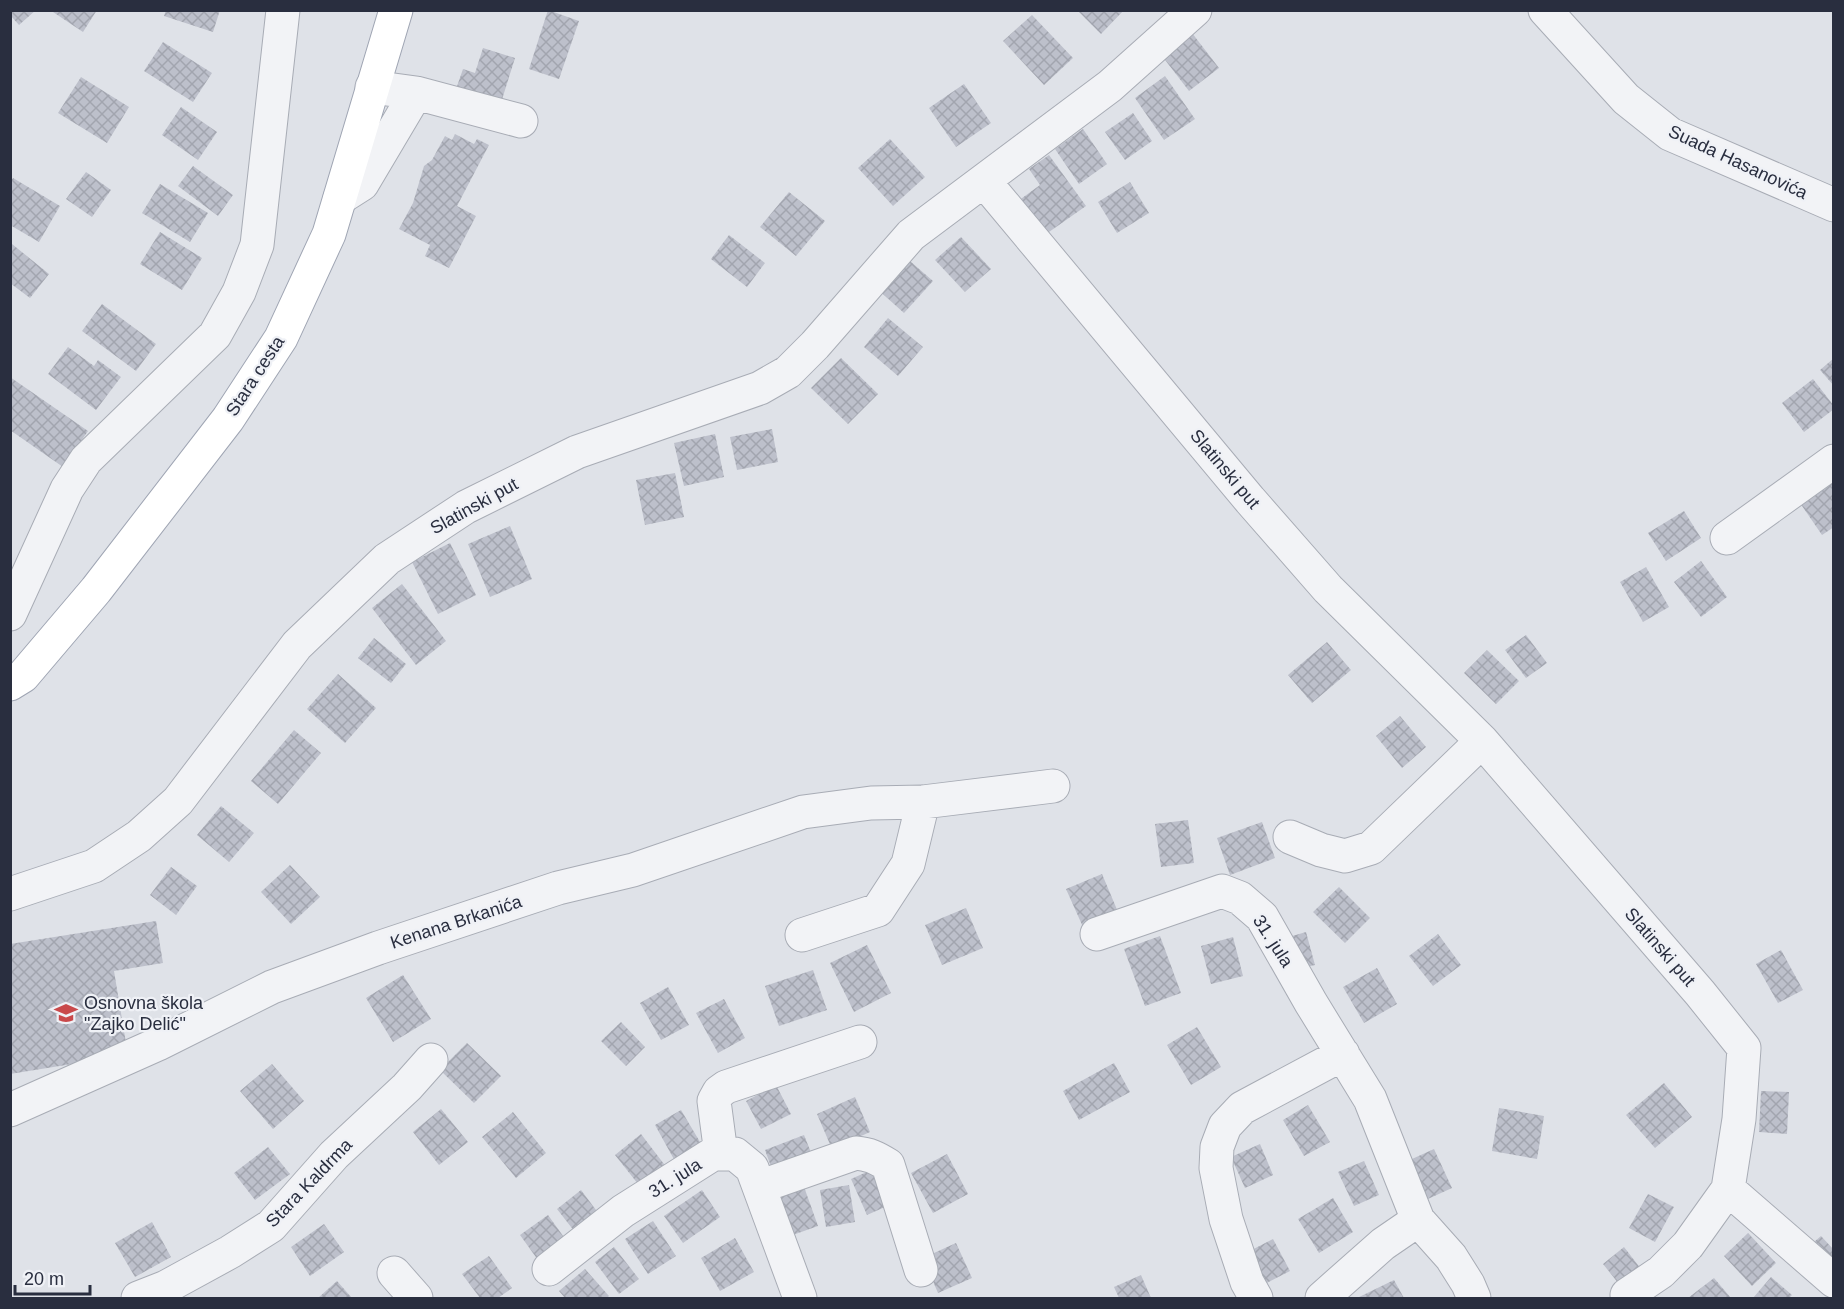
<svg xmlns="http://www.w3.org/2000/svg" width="1844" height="1309" viewBox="0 0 1844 1309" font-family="Arial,sans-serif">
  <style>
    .building { fill: url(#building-cross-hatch) }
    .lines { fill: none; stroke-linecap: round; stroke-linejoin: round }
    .minor-casing { stroke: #a8acb5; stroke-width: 35 }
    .major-casing { stroke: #9fa5b3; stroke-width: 35 }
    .minor { stroke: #f2f3f6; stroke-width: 33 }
    .major { stroke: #fff; stroke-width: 33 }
    .labels { text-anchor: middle; stroke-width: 4.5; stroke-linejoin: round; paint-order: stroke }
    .street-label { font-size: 18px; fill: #292e3f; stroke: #eff1f6 }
    .poi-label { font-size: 18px; fill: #292e3f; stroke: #eff1f6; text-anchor: start }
  </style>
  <defs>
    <pattern id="building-cross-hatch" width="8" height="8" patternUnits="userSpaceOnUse" patternTransform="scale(1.5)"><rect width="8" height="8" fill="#bdc0cb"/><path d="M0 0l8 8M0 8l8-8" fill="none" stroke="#a2a5af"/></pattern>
  </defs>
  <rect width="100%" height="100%" fill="#dfe2e8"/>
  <path class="building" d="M10,10H36L19,25L10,15Z
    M50,10H97L83,32Z
    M166,10H220L213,32L164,16Z
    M548,10L579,21L559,79L529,69Z
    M1077,10H1124L1101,34Z
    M1032,15L1073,58L1044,85L1003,41Z
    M1192,33L1219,68L1189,91L1162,56Z
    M163,42L212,73L193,102L144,71Z
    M483,48L515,58L499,109L454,95L463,69L475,73Z
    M1165,76L1195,119L1164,140L1135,98Z
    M81,77L129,107L107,143L58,113Z
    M964,84L991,123L956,147L929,108Z
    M181,107L217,132L198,160L162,135Z
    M1133,113L1152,141L1125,160L1105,132Z
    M1083,129L1107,164L1079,184L1055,149Z
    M455,134L474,144L477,139L489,145L457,206L476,216L449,268L425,256L430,245L399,229L413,203L424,166L432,160L445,136L452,140Z
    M890,139L925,177L893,206L858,168Z
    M1049,155L1086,206L1039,239L1014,204L1040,185L1029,169Z
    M193,166L233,195L218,216L178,186Z
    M86,172L111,190L92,217L66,199Z
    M13,178L60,206L39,242L10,225V182Z
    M1130,182L1149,213L1117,233L1098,202Z
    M160,184L208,213L190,242L142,213Z
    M789,192L825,221L796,256L760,227Z
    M160,232L202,258L182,290L140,264Z
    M729,235L765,263L747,287L711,259Z
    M961,237L991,269L965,292L935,260Z
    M12,244L49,274L30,298L10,283Z
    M903,255L933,281L904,313L875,287Z
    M102,304L156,344L136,371L82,331Z
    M888,318L923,347L898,376L864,347Z
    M68,347L94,366L98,360L121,377L96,410L48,374Z
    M841,358L878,394L848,424L811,388Z
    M1834,358V386L1820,370Z
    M10,377L88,431L63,467L10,430Z
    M1813,379L1834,406V409L1804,432L1782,403Z
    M772,429L778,462L737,470L730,437Z
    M715,434L724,477L684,486L674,443Z
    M675,473L684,517L645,525L636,480Z
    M1832,480L1834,527L1822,535L1800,503Z
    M1684,511L1701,538L1666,561L1648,533Z
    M510,526L532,579L490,597L468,544Z
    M450,543L476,595L438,614L412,562Z
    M1701,561L1727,597L1701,617L1674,582Z
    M1646,567L1669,607L1643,622L1620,582Z
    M402,584L446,641L416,665L372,608Z
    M1526,635L1547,663L1526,678L1505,650Z
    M374,638L406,664L391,683L358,658Z
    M1327,642L1351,670L1312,703L1288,675Z
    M1487,650L1519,681L1496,704L1464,673Z
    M338,674L376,708L345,743L307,709Z
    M1400,716L1426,747L1402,768L1376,736Z
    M294,730L321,753L278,804L251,781Z
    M221,806L254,833L229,862L197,835Z
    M1188,820L1194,863L1161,867L1155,824Z
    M1262,822L1275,858L1230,875L1217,838Z
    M290,865L320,897L291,924L261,892Z
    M171,867L197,886L176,915L150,895Z
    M1102,874L1118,912L1083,927L1066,889Z
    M1339,887L1370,918L1345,943L1313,912Z
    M966,908L983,948L942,965L925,925Z
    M156,921L163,963L114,971L128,1055L10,1074V944Z
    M1306,932L1315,965L1298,969L1289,937Z
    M1438,934L1461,965L1433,986L1409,956Z
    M1160,936L1181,993L1145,1006L1124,949Z
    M1233,937L1243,976L1211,984L1201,946Z
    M867,945L891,993L854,1012L830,963Z
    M1781,950L1803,990L1778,1003L1756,964Z
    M1377,968L1397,1004L1364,1023L1343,987Z
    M813,970L827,1010L779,1026L765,986Z
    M403,975L431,1019L393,1042L366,998Z
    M668,987L689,1025L661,1040L640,1003Z
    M724,999L745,1038L718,1053L696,1013Z
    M621,1022L645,1047L626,1066L601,1041Z
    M1197,1027L1221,1067L1191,1085L1167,1045Z
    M467,1043L501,1076L474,1103L440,1070Z
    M1114,1063L1130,1092L1079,1120L1063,1091Z
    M272,1064L304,1101L273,1129L240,1091Z
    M1664,1083L1692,1117L1655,1148L1626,1115Z
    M776,1085L791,1114L761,1129L746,1101Z
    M1761,1091L1789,1092L1787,1134L1759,1132Z
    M855,1097L870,1132L832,1149L817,1114Z
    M1308,1105L1330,1142L1304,1156L1283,1120Z
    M1499,1108L1544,1116L1537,1159L1492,1151Z
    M441,1109L468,1142L439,1165L413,1132Z
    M681,1110L703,1147L676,1163L655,1125Z
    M513,1112L546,1153L516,1178L482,1137Z
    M641,1134L667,1168L642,1189L615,1155Z
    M804,1135L814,1160L774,1175L765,1150Z
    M1260,1144L1273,1175L1245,1188L1231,1157Z
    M268,1147L290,1174L255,1200L234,1173Z
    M1434,1149L1452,1188L1419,1203L1401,1164Z
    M947,1154L968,1194L933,1213L911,1173Z
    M1364,1161L1379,1195L1354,1206L1338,1172Z
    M878,1167L894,1203L867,1215L851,1179Z
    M803,1184L818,1226L790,1236L775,1195Z
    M849,1185L855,1222L826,1227L820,1190Z
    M581,1190L602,1218L578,1236L557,1209Z
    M702,1190L720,1217L683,1243L664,1216Z
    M1648,1194L1674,1207L1655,1242L1629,1228Z
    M1333,1198L1353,1232L1319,1253L1298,1219Z
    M548,1215L571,1247L543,1267L520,1235Z
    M653,1221L676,1256L648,1274L625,1239Z
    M152,1222L171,1257L135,1277L115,1243Z
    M324,1224L344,1252L310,1276L291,1247Z
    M1748,1233L1776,1263L1752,1286L1724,1256Z
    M1821,1236L1834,1250V1269L1807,1248Z
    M735,1238L754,1272L720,1291L701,1258Z
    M1273,1239L1290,1271L1261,1286L1244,1254Z
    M956,1243L972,1278L938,1293L923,1258Z
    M614,1247L639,1279L619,1294L595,1262Z
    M1624,1247L1648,1278L1627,1294L1603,1264Z
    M489,1256L512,1288L498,1298H480L462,1274Z
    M585,1269L609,1296L607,1298H565L559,1291Z
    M1141,1275L1151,1298H1119L1114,1287Z
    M1771,1277L1792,1295L1789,1298H1753Z
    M1714,1278L1731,1298H1688Z
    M1394,1280L1404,1298H1357Z
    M337,1281L352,1298H318Z"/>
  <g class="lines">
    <g class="minor-casing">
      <path id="minor" d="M1545,10L1626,99L1670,134L1834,205
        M372,87L416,93L521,121
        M984,181L1250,500L1328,589L1482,741L1700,993L1744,1048L1739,1119L1728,1189L1688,1245L1661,1272L1627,1295
        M340,198L362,184L416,93
        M1727,538L1834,461
        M10,614L67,489L86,460L215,335L239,292L257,245L283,10
        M1290,837L1321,850L1345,856L1371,848L1482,741
        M10,894L94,866L139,836L178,801L297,645L387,559L466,507L577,452L760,388L788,372L815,345L911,235L1110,86L1195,10
        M1097,934L1222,891L1240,898L1262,917L1311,1003L1370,1099L1418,1220L1451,1257L1468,1284L1474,1298
        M802,935L878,910L908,864L923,802
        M10,1110L158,1044L272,987L378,948L558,888L633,870L803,812L871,803L923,802L1053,786
        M721,1154L714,1101L719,1092L726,1087L860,1042
        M759,1187L856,1153C869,1154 877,1158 888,1165L921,1270
        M1728,1189L1834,1281
        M549,1269L623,1211L713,1154H735L752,1168L800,1298
        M394,1273L416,1298
        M138,1298L166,1287L230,1252L271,1226L334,1155L407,1087L431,1060
        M1256,1298L1247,1282L1226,1219L1216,1168L1217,1147L1225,1126L1242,1108L1343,1054
        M1322,1298L1383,1244L1418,1220"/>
    </g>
    <g class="major-casing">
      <path id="major" d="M10,684L23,676L96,590L228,419L281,338L329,234L396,10"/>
    </g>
    <use href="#minor" class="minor"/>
    <use href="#major" class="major"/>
  </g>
  <defs>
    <g id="school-bare" transform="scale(1.8)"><path d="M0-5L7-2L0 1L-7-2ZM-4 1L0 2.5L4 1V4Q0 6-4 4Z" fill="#c9494b" stroke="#eff1f6" stroke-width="2.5" paint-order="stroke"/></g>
  </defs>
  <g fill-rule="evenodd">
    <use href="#school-bare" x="66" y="1013"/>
  </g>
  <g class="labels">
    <g class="street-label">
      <text transform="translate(1738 162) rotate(25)" y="6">Suada Hasanovića</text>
      <text transform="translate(255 376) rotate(-57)" y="6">Stara cesta</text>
      <text transform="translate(1225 469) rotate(50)" y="6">Slatinski put</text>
      <text transform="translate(474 506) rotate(-29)" y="6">Slatinski put</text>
      <text transform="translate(456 922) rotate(-18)" y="6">Kenana Brkanića</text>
      <text transform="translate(1273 941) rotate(57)" y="6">31. jula</text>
      <text transform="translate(1660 947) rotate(49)" y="6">Slatinski put</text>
      <text transform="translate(675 1178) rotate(-32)" y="6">31. jula</text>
      <text transform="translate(309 1183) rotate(-46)" y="6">Stara Kaldrma</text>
    </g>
    <g class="poi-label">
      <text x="84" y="1009">Osnovna škola<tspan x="84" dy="21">"Zajko Delić"</tspan></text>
    </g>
  </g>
  <rect width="1844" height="1309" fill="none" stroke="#292e3f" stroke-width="24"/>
  <path d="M15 1285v9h75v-9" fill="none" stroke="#292e3f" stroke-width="3"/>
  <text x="24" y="1285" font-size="18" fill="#292e3f" stroke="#eff1f6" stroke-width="4.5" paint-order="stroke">20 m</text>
</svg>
